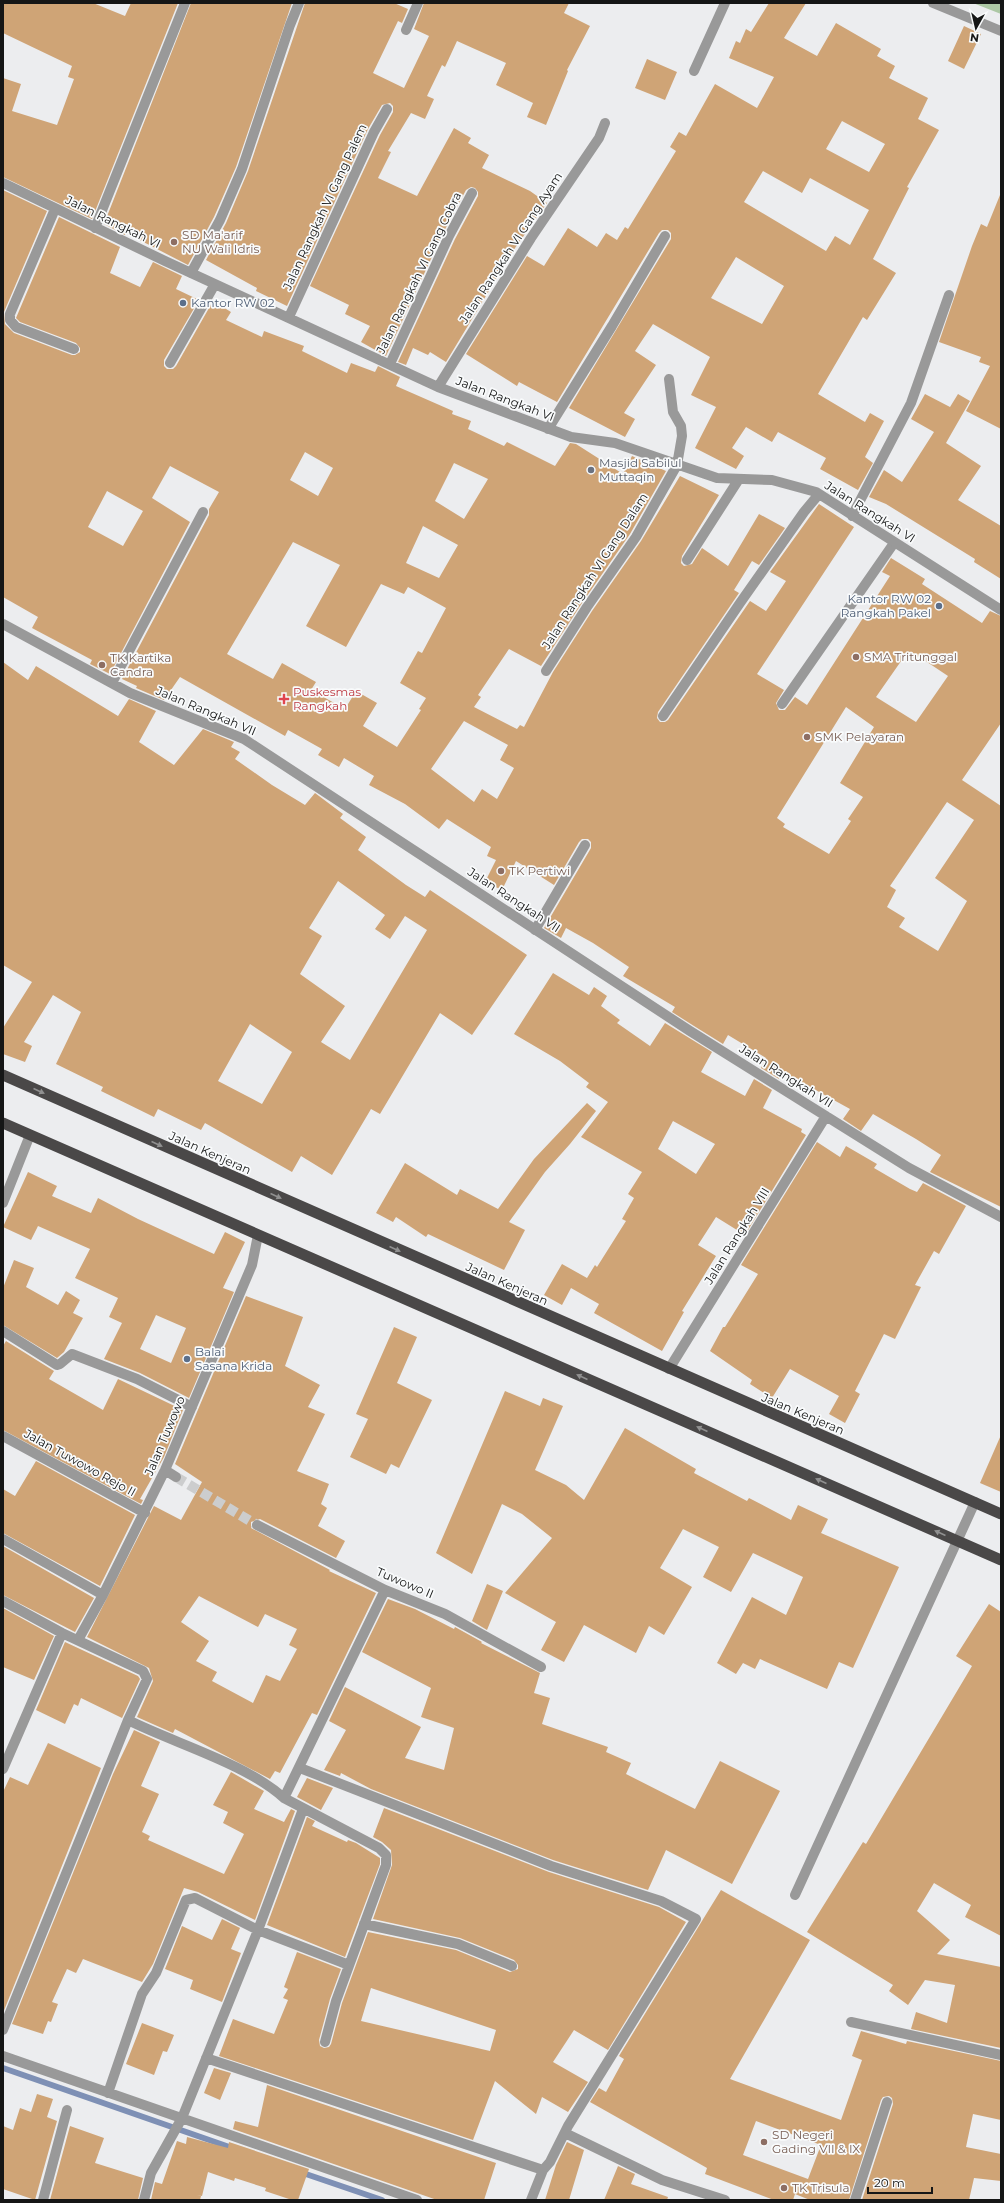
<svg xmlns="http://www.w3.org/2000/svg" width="1004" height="2203" viewBox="0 0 1004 2203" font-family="Montserrat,sans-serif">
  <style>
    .green { fill: #adc8a5 }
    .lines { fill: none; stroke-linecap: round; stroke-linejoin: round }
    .stream { stroke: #7e90b5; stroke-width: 6 }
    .building { fill: #cfa476; fill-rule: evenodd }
    .minor-tunnel { stroke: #cccdce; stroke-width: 10; stroke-dasharray: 10 5; stroke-linecap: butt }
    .service { stroke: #999; stroke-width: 10 }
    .minor { stroke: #999; stroke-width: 10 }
    .trunk { stroke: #4a4848; stroke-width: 11 }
    .oneway { fill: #909090 }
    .education-dot { fill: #8d6e63; stroke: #f9fbfc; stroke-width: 1.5 }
    .service-dot { fill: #5c6f8a; stroke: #f9fbfc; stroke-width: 1.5 }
    .worship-dot { fill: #6b7280; stroke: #f9fbfc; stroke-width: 1.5 }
    .health-dot { fill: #e0444e; stroke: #f9fbfc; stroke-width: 1.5 }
    .labels { text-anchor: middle; stroke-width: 3.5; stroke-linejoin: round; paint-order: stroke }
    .street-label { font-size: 12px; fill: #151616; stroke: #f9fbfc }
    .education-label { font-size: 12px; fill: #785e54; stroke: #f9fbfc; text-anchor: start }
    .service-label { font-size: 12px; fill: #4e5e75; stroke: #f9fbfc; text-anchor: start }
    .worship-label { font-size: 12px; fill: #5b616d; stroke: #f9fbfc; text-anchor: start }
    .health-label { font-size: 12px; fill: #be3a42; stroke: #f9fbfc; text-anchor: start }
  </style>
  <rect width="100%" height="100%" fill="#ecedef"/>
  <path class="green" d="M973,3H1001V14Z"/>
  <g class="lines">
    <path class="stream" d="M3,2068L235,2149
      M300,2172L382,2200"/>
  </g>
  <path class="building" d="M3,3H93L125,16L131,3H178L92,219L3,177V78L21,84L12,111L57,125L74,79L68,77L72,66L3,33Z
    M191,3H292L236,167L214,217L188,265L126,233L125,235L104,224Z
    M305,3H394L408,9L402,23L398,21L373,73L404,88L429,36L414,29L424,3H569L564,13L590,26L567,70L568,71L546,125L527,117L533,103L496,85L506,63L457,41L445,67L442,65L427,96L434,99L425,119L411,113L388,151L391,152L378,178L417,196L454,128L471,138L468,143L489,155L482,168L530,191L547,203L515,248L446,362L430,352L428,355L413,348L406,365L398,362L455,239L478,196V192L475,188L471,187L466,190L443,233L386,356L361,342L370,326L345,314L349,305L310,286L380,135L393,112V106L390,103L382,105L368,129L287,306L256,291L257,288L206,260L226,223L248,171Z
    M769,3H806L784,38L817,56L836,23L881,49L877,56L895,66L889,78L928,98L918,119L939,130L907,187L909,188L873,259L896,273L867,320L863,317L818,394L865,422L870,413L884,421L865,457L873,463L858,490L820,469L826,458L778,432L772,442L746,427L732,448L744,456L736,469L695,448L716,407L691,395L710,357L653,324L635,351L656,365L624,413L635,419L625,437L569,408L671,239V233L668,230H662L659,233L557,402L519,382L517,386L466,354L527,256L544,266L568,228L597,247L606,233L617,240L625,227L628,229L676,151L670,147L679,132L686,136L715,84L757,108L774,77L729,58L736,41L740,43L746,29L751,32ZM842,121L885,144L869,172L826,149ZM763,171L802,193L810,178L869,210L850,245L835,236L826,251L744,202ZM736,257L784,286L762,324L711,298Z
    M964,26L981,34L964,69L948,61Z
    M647,59L677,72L665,100L635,88Z
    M3,190L47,211L4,312L5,324L14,333L72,355H75L80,352V348L76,343L20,322L16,318L59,217L120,247L110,273L140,287L153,262L182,276L176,289L199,300L164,360V366L167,369H173L176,366L213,301L231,312L226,320L262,337L264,331L304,346L302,351L347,373L351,363L375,372L378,366L400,377L396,386L453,411L452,414L471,421L468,429L504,446L507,442L555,466L570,443L576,444L623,474L632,456L666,471L630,534L582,603L541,666L509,649L478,695L481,697L474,707L517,729L520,725L524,727L553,672L592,611L641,541L680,476L719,495L682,556L681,563L684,566L692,564L702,548L728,566L759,514L785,528L759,565L752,561L734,590L739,593L658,712L657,718L660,722H665L668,720L750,601L766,611L786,581L770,572L819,504L854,527L757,674L784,690L776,703L779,710H785L795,697L807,705L890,576L882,572L891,558L925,579L922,584L982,623L990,611L1001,616V723L962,780L1001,806V1207L930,1172L941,1155L916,1139L873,1114L861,1131L843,1119L850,1109L783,1072L779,1079L761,1068L766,1058L728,1035L723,1044L694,1026L672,1012L675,1007L623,976L629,967L593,943L566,928L561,938L544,928L591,848V842L588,839H582L579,842L554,885L516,861L502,890L485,882L496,860L487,856L491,847L447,819L439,829L405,804L369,785L374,776L344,758L339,767L318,755L322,749L288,730L285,736L180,677L164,700L136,688L137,686L122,679L209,515V509L219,492L170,466L152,498L190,522L110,674L90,664L92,660L32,628L38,617L3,597ZM305,452L333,468L318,496L290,480ZM454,463L488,479L464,519L435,501ZM107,491L143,511L123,546L88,527ZM423,526L458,545L439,578L406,563ZM293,542L340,565L306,626L346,647L381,584L404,594L408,587L446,608L422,653L418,651L400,683L426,698L419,709L421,710L397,747L363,726L377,703L356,691L345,709L311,690L316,682L282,663L273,679L227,654ZM906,654L916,660L918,656L948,676L916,722L876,697ZM846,707L874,727L840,783L863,797L848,819L851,821L829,854L783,827L785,824L777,818ZM464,721L508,745L500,760L514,768L497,799L482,789L474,802L431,769ZM947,802L974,820L935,878L967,901L938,951L899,927L905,918L887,907L896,890L890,886Z
    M1000,195L1001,196V429L966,411L990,366L979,362L981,357L939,342L972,246L981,224L987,227Z
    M925,394L950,407L958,394L970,401L946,443L981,466L958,500L1001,526V579L974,562L975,559L886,504L869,497L884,470L902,482L934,432L911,419Z
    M3,662L28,680L36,666L118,716L129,699L156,711L139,742L174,765L203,729L234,742L231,747L240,752L235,759L272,785L305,805L315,793L343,814L340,818L366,837L358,850L406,885L425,897L430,890L527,955L472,1035L440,1013L380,1114L371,1109L332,1175L301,1156L292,1172L205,1123L201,1130L158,1109L154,1117L101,1091L103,1087L56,1064L81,1012L53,995L24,1042L32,1046L25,1062L3,1054V1028L32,982L3,965ZM338,881L385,915L375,929L390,939L405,916L427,930L350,1060L321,1042L345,1006L300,974L322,936L309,928ZM250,1024L292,1052L262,1104L218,1081Z
    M553,973L589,995L594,987L607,996L601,1006L620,1020L617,1023L650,1046L665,1023L712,1052L701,1072L745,1096L754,1079L772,1090L763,1108L802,1129L801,1132L806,1135L745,1235L716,1217L698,1245L716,1256L682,1311L684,1312L662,1351L594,1313L599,1304L571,1288L562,1305L544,1295L562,1264L587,1278L595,1265L597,1267L626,1221L622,1219L634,1198L628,1194L642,1172L581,1137L608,1102L586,1087L589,1083L560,1061L514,1034ZM673,1121L715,1144L696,1174L658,1149Z
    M587,1103L596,1111L570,1144L545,1172L509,1222L525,1230L504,1270L428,1234L426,1237L396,1217L393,1222L376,1213L405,1163L457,1195L460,1189L498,1209L534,1159Z
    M817,1142L840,1157L846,1146L877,1164L874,1168L910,1189L917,1192L923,1183L966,1206L939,1254L934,1251L915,1285L921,1287L895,1339L884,1334L855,1391L860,1394L845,1423L829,1414L839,1396L790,1369L772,1398L750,1384L752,1380L710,1351L723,1327H725L758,1274L741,1265Z
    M28,1172L57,1186L52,1196L91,1213L98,1198L138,1219L214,1254L225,1232L245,1242L223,1288L234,1292L189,1398L140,1373L104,1359L122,1323L109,1317L118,1298L75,1278L90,1249L38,1226L31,1240L3,1227ZM156,1315L186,1328L171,1363L140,1349Z
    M14,1260L34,1268L26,1287L58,1305L66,1291L80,1300L73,1313L83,1318L64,1352L57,1358L3,1325V1288Z
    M246,1296L303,1317L285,1366L320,1385L308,1407L325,1414L297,1471L329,1484L321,1504L327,1508L318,1526L345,1541L336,1558L260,1519L251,1522V1528L330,1570L329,1571L376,1593L317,1715L312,1713L280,1773L275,1771L270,1779L175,1729L173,1733L137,1717L153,1681L149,1668L87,1637L154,1506L181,1520L202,1482L175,1464ZM199,1596L258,1627L265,1614L297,1629L289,1645L297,1649L280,1681L266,1675L253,1703L212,1681L217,1672L196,1661L209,1641L181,1622Z
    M394,1327L417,1337L397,1383L432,1400L399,1468L391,1464L386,1474L350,1457L368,1419L356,1414Z
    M6,1341L54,1371L49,1379L103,1410L118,1379L183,1410L164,1457L140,1499L143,1500L141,1504L3,1430V1346Z
    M505,1391L540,1406L543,1398L563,1406L535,1470L566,1485L584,1500L625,1428L696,1469L694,1473L747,1501L749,1498L791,1520L798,1505L828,1519L821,1533L899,1567L853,1668L839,1662L827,1689L760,1659L755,1669L743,1663L736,1674L717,1663L752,1597L786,1615L803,1577L753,1553L731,1592L703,1577L719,1547L683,1529L660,1568L692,1587L664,1635L649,1626L636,1653L584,1625L564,1662L541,1650L556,1622L505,1593L552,1538L522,1514L502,1504L472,1574L436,1553Z
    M1001,1435V1492L980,1483Z
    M36,1461L135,1515L100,1586L3,1533V1489L15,1496Z
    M3,1546L94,1598L75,1632L3,1595Z
    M487,1584L503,1591L487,1630L472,1621Z
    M388,1599L415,1609L454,1629L455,1627L482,1642L481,1643L540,1673L534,1693L550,1698L542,1724L608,1747L606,1752L631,1763L626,1774L695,1809L720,1761L780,1791L732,1884L666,1850L648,1890L553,1860L371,1789L341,1773L340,1776L324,1770L346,1730L329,1721L345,1687L421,1727L405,1758L444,1770L454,1728L421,1717L431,1688L362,1652Z
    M989,1604L1001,1612V1936L965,1917L971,1905L934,1883L917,1911L950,1940L937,1954L1001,1967V2048L911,2029L916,2012L947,2023L955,1985L925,1980L908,2005L889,1991L893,1985L807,1932L863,1842L866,1844L972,1666L956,1656Z
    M3,1608L54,1636L34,1680L3,1667Z
    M65,1642L138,1676L140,1679L122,1718L81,1698L78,1706L74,1704L65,1724L36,1710Z
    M134,1730L160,1742L141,1786L159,1794L142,1832L150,1836L148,1840L224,1874L244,1834L223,1823L228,1812L213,1805L231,1772L264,1791L254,1809L284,1822L291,1809L295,1811L255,1920L198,1892L184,1888L153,1964L142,1982L83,1959L76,1973L67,1969L52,2002L58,2004L51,2022L48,2021L43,2034L12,2024L113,1774Z
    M48,1743L101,1768L3,2013V1792L10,1777L28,1785Z
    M307,1778L333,1788L321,1810L297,1797Z
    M384,1808L549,1872L659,1907L686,1922L608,2050L574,2030L553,2062L588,2082L568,2112L542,2097L536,2114L495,2081L473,2140L219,2056L233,2019L274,2034L288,2000L283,1998L288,1989L284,1987L297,1952L341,1969L330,1999L319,2040L320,2046L324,2048L329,2047L331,2044L342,2003L368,1932L456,1950L510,1972L518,1969V1965L514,1960L460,1938L373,1919L392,1865L391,1850L382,1842L373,1837ZM371,1988L496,2030L490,2051L361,2021Z
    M307,1817L315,1821L312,1826L347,1842L348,1840L356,1843L380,1858V1864L345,1957L267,1925Z
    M721,1890L810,1940L730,2079L841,2120L862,2060L852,2056L861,2031L906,2044L907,2041L1001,2061V2120L973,2114L966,2147L1001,2154V2181L974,2178L969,2200H862L893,2104L892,2098L889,2096L883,2097L881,2100L849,2200H810L795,2194L793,2200H774L705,2174L707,2168L590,2102L599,2088L606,2092L624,2059L619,2056ZM756,2121L821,2145L808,2179L743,2155Z
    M222,1919L240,1928L231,1949L241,1953L222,2002L190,1989L193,1980L165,1969L182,1926L212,1940Z
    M142,2023L174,2035L167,2052L163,2051L154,2075L126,2064Z
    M214,2068L231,2073L220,2100L204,2093Z
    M267,2085L496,2163L484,2200H437L233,2129L235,2121L258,2127Z
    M37,2094L53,2099L47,2117L57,2121L35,2200L3,2189V2126L13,2130L20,2108L31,2112Z
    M70,2126L104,2138L95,2163L143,2178L138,2200H50Z
    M187,2137L228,2148L229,2142L309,2169L298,2200H292L265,2191L266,2188L235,2178L234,2181L208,2172L202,2196L197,2195L201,2196L200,2200H151L155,2182L162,2184L177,2141L186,2144Z
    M567,2142L584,2150L569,2200H545L556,2165Z
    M618,2166L635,2174L631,2184L668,2197L667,2200H604Z"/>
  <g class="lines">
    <path class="minor-tunnel" d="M176,1477L257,1525"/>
    <path class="service" d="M782,704L894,543
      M535,930L585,845
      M795,1895L975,1502"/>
    <path class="minor" d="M933,3L1001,31
      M406,30L418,3
      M694,71L725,3
      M3,183L165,261L438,387L571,437L615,443L717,478L772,480L816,492L1001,610
      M55,209L10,314V320L16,327L74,349
      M95,228L185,3
      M191,273L220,220L242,169L290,25L299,3
      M289,317L374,132L387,109
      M170,363L215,284
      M390,364L449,236L472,193
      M438,387L531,238L599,138L605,123
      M548,429L612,326L665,236
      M852,516L911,403L949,295
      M687,560L739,479
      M3,624L130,693L244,739L690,1031L909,1168L1001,1217
      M546,671L587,607L636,537L677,465L682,436L681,426L673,412L669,379
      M112,683L203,512
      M663,716L740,603L804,512L819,494
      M3,1203L30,1135
      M3,1331L57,1365L60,1364L72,1354L137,1379L192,1407
      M669,1369L826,1116
      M3,1436L145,1513
      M165,1470L176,1477
      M257,1525L385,1590L445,1614L541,1667
      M3,1539L103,1595
      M3,1601L62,1633L143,1671L147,1679L128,1720L3,2030
      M78,1640L103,1595L165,1470L252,1265L258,1235
      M128,1720C176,1744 245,1763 284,1798L379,1848L386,1855V1865L336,2001L325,2042
      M300,1768L551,1866L661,1901L696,1919L568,2126L550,2162L543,2170L531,2200
      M3,1769L62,1633
      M284,1798L385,1590
      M364,1924L458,1944L512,1966
      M851,2022L1001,2055
      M3,2056L417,2200
      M206,2058L543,2170
      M108,2093L142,1994L156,1973L186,1900L195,1898L258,1930L349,1965
      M565,2133L662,2180L725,2200
      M43,2200L67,2110
      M144,2200L151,2173L182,2118L258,1930L303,1809
      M855,2200L887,2102"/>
    <path class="trunk" d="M3,1075L1001,1514
      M3,1123L1001,1560"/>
  </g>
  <defs><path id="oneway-solid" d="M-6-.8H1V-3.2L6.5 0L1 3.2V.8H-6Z"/></defs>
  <g class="oneway">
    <use href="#oneway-solid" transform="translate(39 1091) rotate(24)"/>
    <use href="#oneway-solid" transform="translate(157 1144) rotate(24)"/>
    <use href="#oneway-solid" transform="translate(276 1196) rotate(24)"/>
    <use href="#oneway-solid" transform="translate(395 1249) rotate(24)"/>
    <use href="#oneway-solid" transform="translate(582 1377) rotate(-156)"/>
    <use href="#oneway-solid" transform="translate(702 1429) rotate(-156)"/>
    <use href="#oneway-solid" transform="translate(821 1481) rotate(-156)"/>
    <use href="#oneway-solid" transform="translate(940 1533) rotate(-156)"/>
  </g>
  <g class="education-dot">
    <circle cx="174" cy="242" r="4"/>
    <circle cx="856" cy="657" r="4"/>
    <circle cx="102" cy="665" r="4"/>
    <circle cx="807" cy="737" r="4"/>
    <circle cx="501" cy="871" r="4"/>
    <circle cx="764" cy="2142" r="4"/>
    <circle cx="784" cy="2188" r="4"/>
  </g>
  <g class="service-dot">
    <circle cx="183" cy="303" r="4"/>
    <circle cx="939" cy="606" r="4"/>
    <circle cx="187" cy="1359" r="4"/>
  </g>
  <circle class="worship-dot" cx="591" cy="470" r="4"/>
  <path class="health-dot" d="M282 693h4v4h4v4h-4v4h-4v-4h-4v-4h4z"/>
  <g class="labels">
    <g class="street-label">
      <text transform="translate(325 207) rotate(-65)" y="4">Jalan Rangkah VI Gang Palem</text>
      <text transform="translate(113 222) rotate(26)" y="4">Jalan Rangkah VI</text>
      <text transform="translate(511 248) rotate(-57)" y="4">Jalan Rangkah VI Gang Ayam</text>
      <text transform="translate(419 273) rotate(-64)" y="4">Jalan Rangkah VI Gang Cobra</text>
      <text transform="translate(505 399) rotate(21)" y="4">Jalan Rangkah VI</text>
      <text transform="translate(870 512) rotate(32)" y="4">Jalan Rangkah VI</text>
      <text transform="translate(595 571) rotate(-57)" y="4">Jalan Rangkah VI Gang Dalam</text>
      <text transform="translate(206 711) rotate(23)" y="4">Jalan Rangkah VII</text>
      <text transform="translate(514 900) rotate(33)" y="4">Jalan Rangkah VII</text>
      <text transform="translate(786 1076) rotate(32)" y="4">Jalan Rangkah VII</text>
      <text transform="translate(210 1153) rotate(24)" y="4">Jalan Kenjeran</text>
      <text transform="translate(737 1236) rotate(-58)" y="4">Jalan Rangkah VIII</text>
      <text transform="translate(507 1284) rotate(24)" y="4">Jalan Kenjeran</text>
      <text transform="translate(803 1414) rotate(23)" y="4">Jalan Kenjeran</text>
      <text transform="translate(165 1436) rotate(-67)" y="4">Jalan Tuwowo</text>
      <text transform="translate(80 1463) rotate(29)" y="4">Jalan Tuwowo Rejo II</text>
      <text transform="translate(405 1583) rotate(23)" y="4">Tuwowo II</text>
    </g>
    <g class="education-label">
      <text x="182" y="239">SD Ma'arif<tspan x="182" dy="14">NU Wali Idris</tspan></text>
      <text x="864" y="661">SMA Tritunggal</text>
      <text x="110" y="662">TK Kartika<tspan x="110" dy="14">Candra</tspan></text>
      <text x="815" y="741">SMK Pelayaran</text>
      <text x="509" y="875">TK Pertiwi</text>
      <text x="772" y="2139">SD Negeri<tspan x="772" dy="14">Gading VII &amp; IX</tspan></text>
      <text x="792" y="2192">TK Trisula</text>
    </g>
    <g class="service-label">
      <text x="191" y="307">Kantor RW 02</text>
      <text x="931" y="603" text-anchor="end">Kantor RW 02<tspan x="931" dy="14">Rangkah Pakel</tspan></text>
      <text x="195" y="1356">Balai<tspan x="195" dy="14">Sasana Krida</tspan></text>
    </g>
    <g class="worship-label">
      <text x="599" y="467">Masjid Sabilul<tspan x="599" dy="14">Muttaqin</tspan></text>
    </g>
    <g class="health-label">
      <text x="293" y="696">Puskesmas<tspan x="293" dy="14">Rangkah</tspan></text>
    </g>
  </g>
  <rect width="1004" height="2203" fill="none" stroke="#151616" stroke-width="8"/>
  <g transform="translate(976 28) rotate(188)" stroke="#f9fbfc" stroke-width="3" paint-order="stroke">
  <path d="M0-3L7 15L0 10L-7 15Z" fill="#151616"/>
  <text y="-6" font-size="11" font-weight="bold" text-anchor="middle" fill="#151616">N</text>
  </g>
  <path d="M868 2187v6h64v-6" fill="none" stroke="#151616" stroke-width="2"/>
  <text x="874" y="2187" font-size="12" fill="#151616" stroke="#f9fbfc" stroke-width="3" paint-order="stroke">20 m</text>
</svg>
